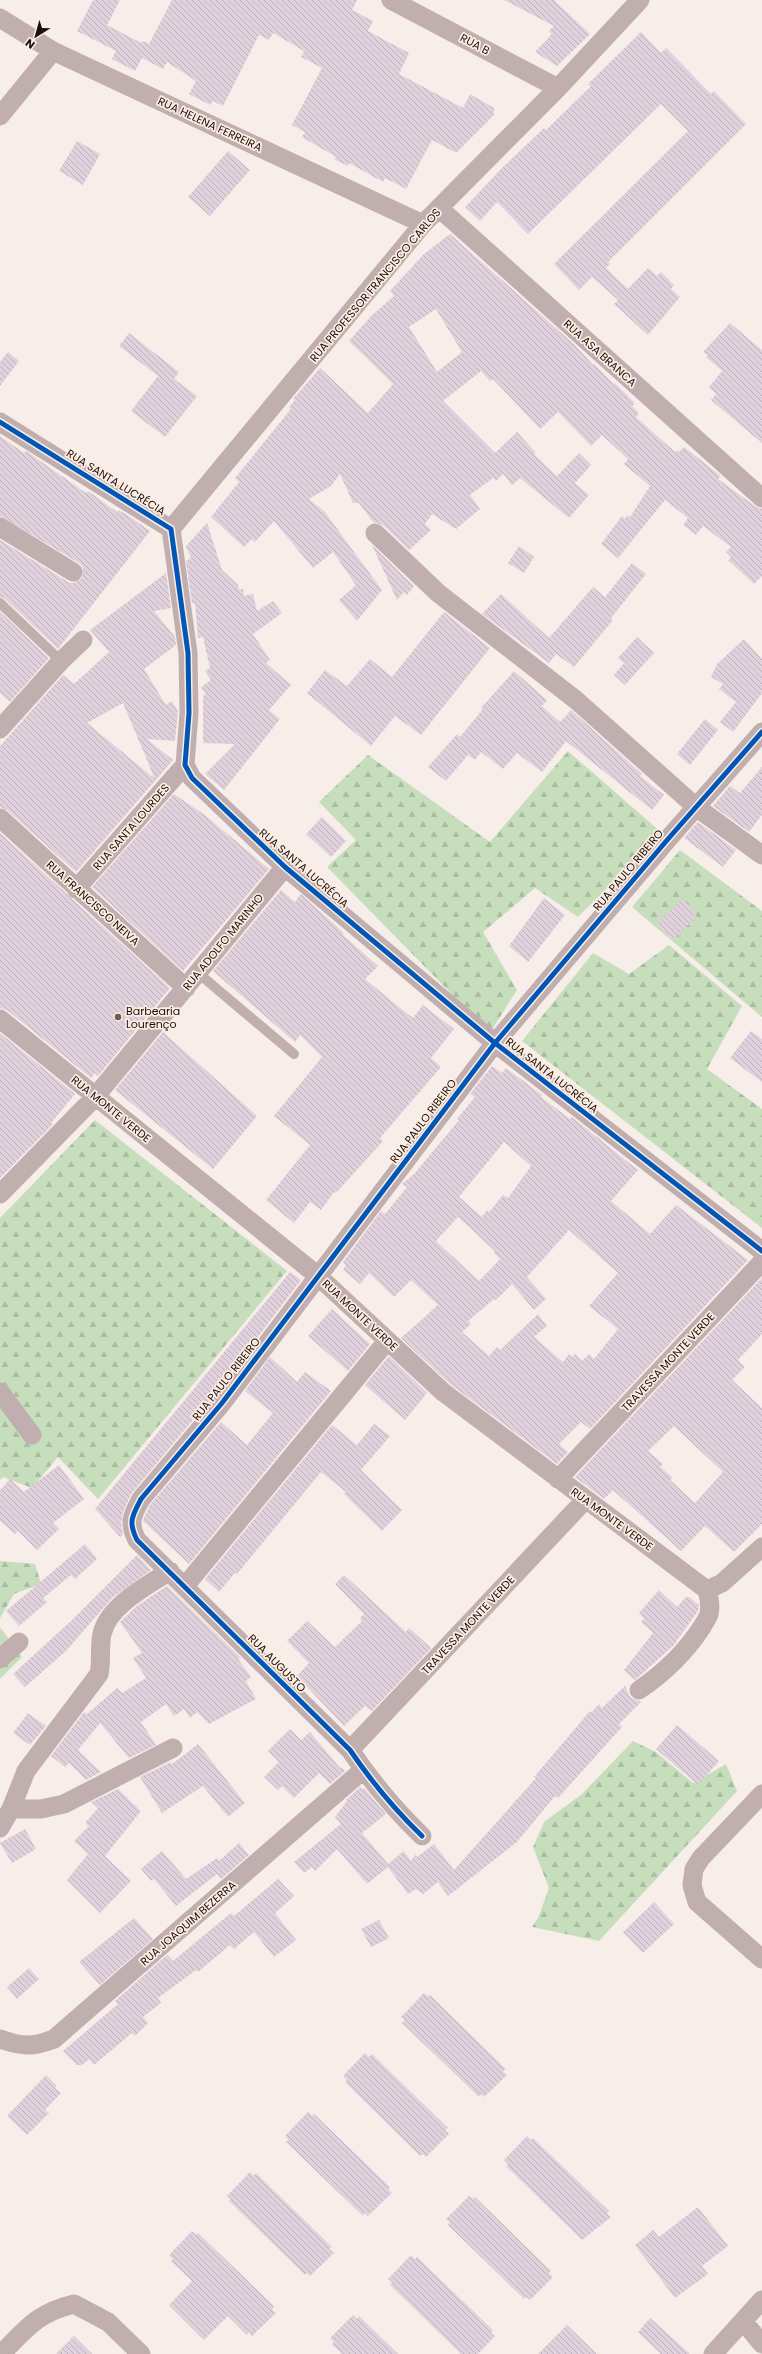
<svg xmlns="http://www.w3.org/2000/svg" width="762" height="2354" viewBox="0 0 762 2354" font-family="Poppins,sans-serif">
  <style>
    .forest { fill: url(#forest-firs) }
    .building { fill: url(#building-back-hatch); fill-rule: evenodd }
    .lines { fill: none; stroke-linecap: round; stroke-linejoin: round }
    .service { stroke: #c1afb0; stroke-width: 10 }
    .minor { stroke: #c1afb0; stroke-width: 19 }
    .cycleway-casing { stroke: #fdede3; stroke-width: 8 }
    .cycleway { stroke: #0057b8; stroke-width: 5 }
    .poi-dot { fill: #675e59; stroke: #fdede3; stroke-width: 1.5 }
    .labels { text-anchor: middle; stroke-width: 3.5; stroke-linejoin: round; paint-order: stroke }
    .street-label { font-size: 11px; fill: #1a110c; stroke: #fdede3 }
    .poi-label { font-size: 11px; fill: #1a110c; stroke: #fdede3; text-anchor: start }
  </style>
  <defs>
    <pattern id="forest-firs" width="22" height="20" patternUnits="userSpaceOnUse"><rect width="22" height="20" fill="#c7debd"/><path d="M5 1l3.5 6h-7zM16 11l3.5 6h-7z" fill="#aabda1"/></pattern>
    <pattern id="building-back-hatch" width="6" height="6" patternUnits="userSpaceOnUse"><rect width="6" height="6" fill="#e1d1dc"/><path d="M-1 5l2 2M0 0l6 6M5-1l2 2" fill="none" stroke="#c0b2bc"/></pattern>
  </defs>
  <rect width="100%" height="100%" fill="#f7eee9"/>
  <path class="forest" d="M568,751L662,833L578,917L535,888L483,932L517,990L490,1033L327,867L356,840L319,802L368,755L490,842Z
    M680,850L762,911V1017L632,907Z
    M669,945L742,1006L707,1069L762,1109V1228L522,1041L593,953L629,974Z
    M95,1120L287,1271L98,1499L58,1457L32,1488L3,1477L0,1480V1218Z
    M0,1561L35,1564L41,1584L14,1594L0,1618Z
    M0,1627L22,1657L0,1679Z
    M633,1741L656,1752L693,1783L726,1764L737,1791L599,1941L532,1927L538,1918L549,1888L533,1847L544,1822L582,1794Z"/>
  <path class="building" d="M93,0H120L107,25L141,43L142,41L149,44L172,0H357L352,10L373,21L368,31L409,53L399,74L463,108L470,94L494,108V115L456,153L432,140L406,189L385,178L383,182L349,163L348,166L334,159L336,157L302,137L305,132L292,125L322,68L301,57L304,51L273,33L269,40L259,35L223,106L213,101L210,105L189,94L196,81L167,62L163,69L142,58L135,71L112,59L116,51L77,31Z
    M504,0H554L590,34L557,66L535,52L552,34L549,31L554,26Z
    M641,32L661,53L666,48L711,94L714,91L746,124L608,262L610,264L606,268L628,289L648,268L657,276L661,272L674,285L671,289L680,297L648,335L614,304L618,300L592,277L579,290L554,264L688,131L661,104L528,234L497,202L480,221L465,207L500,170L544,128L546,130L591,86L588,84Z
    M77,141L100,154L83,185L59,171Z
    M228,151L250,170L210,216L188,197Z
    M450,234L576,346L593,365L594,364L614,384L615,383L635,403L632,406L639,413L636,417L675,452L677,450L679,452L684,447L721,476L718,479L755,506L762,509V576L754,584L728,560L731,557L726,552L731,547L703,526L696,535L683,525L688,518L665,500L618,558L601,544L622,516L625,519L627,515L630,517L650,486L624,464L628,459L602,435L591,446L558,412L540,429L493,379L490,381L481,371L443,401L495,453L517,432L536,453L534,454L557,476L579,453L591,465L575,483L589,495L569,518L520,478L512,485L503,474L496,481L493,478L470,495L480,509L456,529L432,514L425,524L431,530L409,550L383,525L373,522L359,503H353L340,474L331,486L309,499L324,511L382,590L357,621L339,600L356,585L333,552L313,568L274,521L255,542L252,539L244,547L211,517L239,482L235,478L291,409L289,407L295,400L293,399L320,368L368,413L393,384L349,341L371,316L394,296L390,291L424,254ZM436,309L462,352L437,372L409,327Z
    M730,323L762,350V443L711,400L716,394L709,387L722,371L706,357L708,355L703,352Z
    M129,333L179,372L174,379L197,396L165,437L131,411L158,376L119,346Z
    M8,352L19,361L0,386V362Z
    M0,436L24,453L26,451L29,453L86,493L88,491L117,512L118,510L129,516L150,531L58,649L4,598L0,597V540L68,582L73,583L82,578L83,567L79,563L0,516Z
    M207,523L222,570L238,585L239,590L243,589L244,596L253,594L257,611L273,601L282,613L253,634L270,660L266,663L291,685L269,710L280,719L224,790L205,774L235,744L203,743V696L206,694L201,687L211,680L205,671L210,668L203,637L198,638L195,603H192L186,561L191,558L186,546Z
    M372,545L414,586L407,595L404,592L397,600Z
    M519,546L534,557L524,573L508,563Z
    M632,563L646,574L611,618L613,620L574,667L556,654L549,663L482,614L501,594L549,638L593,587L605,597Z
    M166,573L171,608L154,611L175,637L176,645L144,669L166,705L172,701L178,711L175,741L147,739L173,760L76,872L7,810L0,807V746L63,675L74,684L109,652L90,630ZM123,703L147,760L154,778L87,723Z
    M0,612L49,658L10,702L0,693Z
    M444,612L490,648L421,735L395,716L371,746L307,693L325,670L347,686L370,659L392,677Z
    M637,637L654,653L625,685L614,675L624,663L618,658Z
    M744,639L762,659V693L733,732L720,722L736,702L719,689L723,684L711,677L717,664Z
    M514,671L547,700L542,706L560,722L571,710L642,774L640,776L664,795L652,810L566,741L542,772L517,753L503,769L481,752L475,760L468,755L446,781L428,767L457,734L460,737L483,709L481,708Z
    M705,719L718,730L690,765L677,754Z
    M762,767V815L749,832L713,806L730,786L740,793Z
    M174,794L206,816L269,869L183,971L92,887Z
    M322,817L346,841L331,857L306,834Z
    M698,822L736,850L723,867L684,838Z
    M0,833L170,988L98,1076L95,1073L91,1078L7,1010L0,1008Z
    M281,890L295,902L301,894L344,933L342,934L378,966L365,979L400,1008L413,1018L423,1005L454,1029L431,1058L441,1067L380,1138L383,1141L336,1193L334,1192L321,1210L310,1202L294,1223L266,1200L310,1145L274,1116L322,1057L300,1035L295,1042L213,971Z
    M544,898L565,915L528,962L509,946Z
    M682,898L692,908L690,910L697,916L673,940L657,924Z
    M751,1031L762,1039V1082L730,1058Z
    M163,1032L257,1116L213,1169L115,1090Z
    M0,1033L75,1094L51,1123L53,1124L0,1178Z
    M492,1066L502,1073L506,1068L542,1095L541,1097L570,1119L572,1117L638,1170L611,1201L650,1234L676,1205L748,1260L590,1429L581,1422L559,1444L568,1452L557,1464L450,1384L401,1338L438,1305L411,1280L394,1297L369,1273L360,1284L343,1270L346,1265L343,1262L381,1211L385,1214L407,1187L402,1184L415,1173L459,1120L457,1119L475,1097L470,1094ZM504,1142L531,1166L508,1198L503,1195L489,1212L487,1210L482,1217L459,1197ZM458,1217L495,1251L494,1253L500,1259L479,1281L436,1241ZM569,1230L618,1273L589,1306L618,1329L594,1359L589,1354L582,1361L575,1354L572,1357L569,1354L563,1362L534,1337L547,1326L538,1314L500,1350L497,1347L489,1356L462,1332L471,1324L468,1321L494,1299L496,1300L512,1284L534,1310L546,1299L527,1277Z
    M290,1272L301,1280L213,1396L131,1494L123,1512L121,1523L123,1535L120,1537L95,1509Z
    M762,1278V1334L738,1360L745,1367L732,1380L762,1408V1524L734,1552L705,1526L681,1551L613,1490L604,1499L575,1477ZM674,1426L723,1472L695,1503L670,1480L673,1478L660,1467L663,1464L648,1451Z
    M332,1309L370,1344L348,1371L308,1336Z
    M389,1356L427,1393L405,1420L365,1385Z
    M270,1357L297,1382L305,1372L331,1391L189,1564L143,1521L144,1518L150,1505L221,1422L247,1445L273,1413L245,1391Z
    M374,1424L390,1436L361,1470L402,1510L382,1531L344,1494L346,1492L321,1472L237,1574L235,1573L219,1592L205,1579L332,1425L357,1445Z
    M59,1465L84,1499L53,1523L59,1529L37,1550L18,1531L15,1534L0,1521V1490L10,1479L24,1492Z
    M85,1544L97,1559L75,1579L71,1575L43,1598L47,1602L19,1626L6,1611Z
    M137,1555L151,1570L113,1597L66,1651L25,1687L13,1674L71,1621Z
    M344,1575L406,1632L409,1628L431,1648L372,1711L365,1706L344,1726L297,1676L309,1663L287,1641L307,1621L335,1647L362,1621L360,1618L364,1614L335,1584Z
    M167,1586L241,1658L238,1659L251,1677L246,1681L256,1699L209,1724L197,1712L190,1718L184,1709L174,1716L166,1704L141,1722L156,1745L129,1758L100,1723L78,1750L101,1772L86,1780L69,1763L65,1767L51,1756L84,1712L87,1714L117,1688L122,1693L146,1678L133,1658L142,1653L120,1622L137,1606Z
    M659,1590L677,1607L686,1597H689L699,1605L698,1611L673,1646L635,1680L624,1670L653,1633L641,1622L644,1619L639,1613Z
    M625,1686L630,1697L641,1702L619,1724L622,1727L558,1798L555,1796L517,1842L448,1896L438,1882L423,1894L416,1889L408,1894L388,1867L367,1884L337,1849L315,1871L312,1867L304,1873L294,1862L341,1824L335,1817L347,1801L346,1800L360,1787L362,1789L364,1788L386,1814L362,1833L388,1864L404,1851L411,1861L415,1855L417,1857L434,1844L454,1870L536,1778L534,1777L590,1711L591,1713L599,1704L602,1708Z
    M28,1713L46,1726L30,1745L13,1733Z
    M677,1725L719,1761L698,1785L656,1749Z
    M290,1729L301,1740L310,1732L340,1768L341,1767L345,1771L330,1784L319,1773L294,1798L282,1786L278,1790L264,1777L279,1762L268,1751Z
    M198,1744L245,1803L228,1817L203,1786L162,1813L140,1777L171,1762L172,1764Z
    M118,1789L141,1811L105,1856L131,1881L100,1913L67,1880L88,1854L74,1841L89,1826L85,1823L98,1808L91,1802Z
    M25,1829L36,1849L12,1863L0,1843Z
    M239,1843L249,1855L221,1879L217,1874L176,1906L154,1879L151,1881L141,1869L162,1851L186,1879L217,1858L219,1861Z
    M278,1879L294,1896L275,1913L296,1940L274,1957L254,1932L234,1949L230,1945L198,1972L196,1970L158,1998L161,2003L143,2017L148,2023L135,2036L132,2033L94,2065L89,2059L82,2065H77L63,2051L118,2004L115,2001L167,1955L173,1961L231,1913L234,1916Z
    M654,1902L674,1924L643,1953L623,1932Z
    M134,1918L153,1939L100,1985L79,1962Z
    M379,1920L389,1938L371,1947L361,1929Z
    M29,1968L39,1979L17,1999L7,1987Z
    M424,1993L428,1997L430,1995L506,2069L503,2071L507,2075L484,2097L481,2094L479,2097L402,2023L405,2020L401,2017Z
    M365,2053L369,2057L372,2054L448,2128L445,2130L449,2134L426,2157L423,2154L420,2156L345,2082L347,2080L343,2076Z
    M46,2075L57,2086L55,2088L61,2093L45,2110L49,2113L27,2135L7,2116Z
    M308,2112L312,2116L314,2114L390,2187L388,2190L392,2193L368,2216L365,2213L363,2216L286,2142L289,2140L285,2136Z
    M527,2136L531,2140L533,2138L609,2211L607,2214L611,2217L582,2240L506,2166L508,2164L504,2160Z
    M250,2172L254,2176L256,2173L332,2247L329,2249L334,2253L310,2276L307,2273L305,2275L229,2201L231,2199L227,2196Z
    M469,2196L473,2199L475,2197L551,2271L549,2273L553,2277L530,2300L526,2297L524,2299L448,2225L450,2223L446,2219Z
    M698,2207L728,2246L702,2266L708,2274L675,2298L635,2245L653,2230L659,2237Z
    M192,2231L196,2235L198,2233L274,2306L272,2309L276,2313L252,2336L249,2332L247,2335L228,2316L204,2340L169,2305L192,2281L171,2261L173,2259L169,2255Z
    M411,2255L415,2259L417,2257L493,2330L491,2333L495,2336L478,2354H461L390,2285L392,2282L388,2279Z
    M353,2315L357,2319L359,2316L398,2354H342L332,2344L334,2342L330,2338Z
    M650,2318L657,2324L690,2354H661L638,2332Z
    M567,2325L597,2354H538Z
    M74,2336L92,2354H56Z"/>
  <g class="lines">
    <path class="service" d="M0,603L61,661
      M198,973L294,1054"/>
    <path class="minor" d="M391,0L558,88
      M0,18L53,51L423,224
      M0,116L53,51
      M439,208L762,498
      M0,422L171,529L188,653L189,713L185,765L192,778L285,867L495,1043L762,1251
      M0,527L73,572
      M171,529L423,224L558,88L640,0
      M375,533L438,593L576,700L696,807L762,855
      M0,729L61,661L83,640
      M0,818L186,988
      M76,889L185,765
      M0,1019L318,1276L443,1392L707,1590
      M0,1194L95,1097L285,867
      M0,1392L32,1435
      M558,1479L762,1262
      M185,1586L387,1341
      M0,1659L19,1642
      M639,1690C664,1673 685,1653 702,1627C704,1623 708,1618 709,1614C711,1605 709,1598 707,1590L722,1583L762,1547
      M350,1750L585,1500
      M762,1794L701,1858L694,1869L692,1885L697,1902L762,1959
      M11,1809H41L64,1804L173,1748
      M0,1828L11,1809L26,1771L99,1674C102,1661 99,1647 102,1634C108,1606 148,1585 170,1571
      M422,1836C395,1810 371,1781 350,1750L137,1540C128,1522 132,1516 141,1499L222,1403L495,1043L668,839L762,732
      M0,2039C22,2047 33,2047 54,2039L363,1770
      M743,2321L762,2344
      M1,2354C27,2328 37,2313 74,2304L108,2322L141,2354
      M713,2354L762,2300"/>
    <g class="cycleway-casing">
      <path id="cycleway" d="M0,422L171,529L188,653L189,713L185,765L192,778L285,867L495,1043L762,1251
        M422,1836C395,1810 371,1781 350,1750L137,1540C128,1522 132,1516 141,1499L222,1403L495,1043L668,839L762,732"/>
    </g>
    <use href="#cycleway" class="cycleway"/>
  </g>
  <circle class="poi-dot" cx="118" cy="1017" r="4"/>
  <g class="labels">
    <g class="street-label">
      <text transform="translate(475 44) rotate(28)" y="4">RUA B</text>
      <text transform="translate(210 124) rotate(25)" y="4">RUA HELENA FERREIRA</text>
      <text transform="translate(375 285) rotate(-50)" y="4">RUA PROFESSOR FRANCISCO CARLOS</text>
      <text transform="translate(600 353) rotate(42)" y="4">RUA ASA BRANCA</text>
      <text transform="translate(116 482) rotate(32)" y="4">RUA SANTA LUCRÉCIA</text>
      <text transform="translate(131 827) rotate(-49)" y="4">RUA SANTA LOURDES</text>
      <text transform="translate(304 868) rotate(41)" y="4">RUA SANTA LUCRÉCIA</text>
      <text transform="translate(628 870) rotate(-50)" y="4">RUA PAULO RIBEIRO</text>
      <text transform="translate(93 903) rotate(42)" y="4">RUA FRANCISCO NEIVA</text>
      <text transform="translate(223 942) rotate(-51)" y="4">RUA ADOLFO MARINHO</text>
      <text transform="translate(552 1075) rotate(38)" y="4">RUA SANTA LUCRÉCIA</text>
      <text transform="translate(111 1109) rotate(39)" y="4">RUA MONTE VERDE</text>
      <text transform="translate(423 1121) rotate(-53)" y="4">RUA PAULO RIBEIRO</text>
      <text transform="translate(360 1315) rotate(43)" y="4">RUA MONTE VERDE</text>
      <text transform="translate(668 1362) rotate(-47)" y="4">TRAVESSA MONTE VERDE</text>
      <text transform="translate(226 1379) rotate(-52)" y="4">RUA PAULO RIBEIRO</text>
      <text transform="translate(612 1519) rotate(36)" y="4">RUA MONTE VERDE</text>
      <text transform="translate(468 1625) rotate(-47)" y="4">TRAVESSA MONTE VERDE</text>
      <text transform="translate(277 1663) rotate(45)" y="4">RUA AUGUSTO</text>
      <text transform="translate(188 1923) rotate(-41)" y="4">RUA JOAQUIM BEZERRA</text>
    </g>
    <g class="poi-label">
      <text x="126" y="1015">Barbearia<tspan x="126" dy="13">Lourenço</tspan></text>
    </g>
  </g>
  <g transform="translate(36 36) rotate(217)" stroke="#fdede3" stroke-width="3" paint-order="stroke">
  <path d="M0-3L7 15L0 10L-7 15Z" fill="#1a110c"/>
  <text y="-6" font-size="11" font-weight="bold" text-anchor="middle" fill="#1a110c">N</text>
  </g>
</svg>
